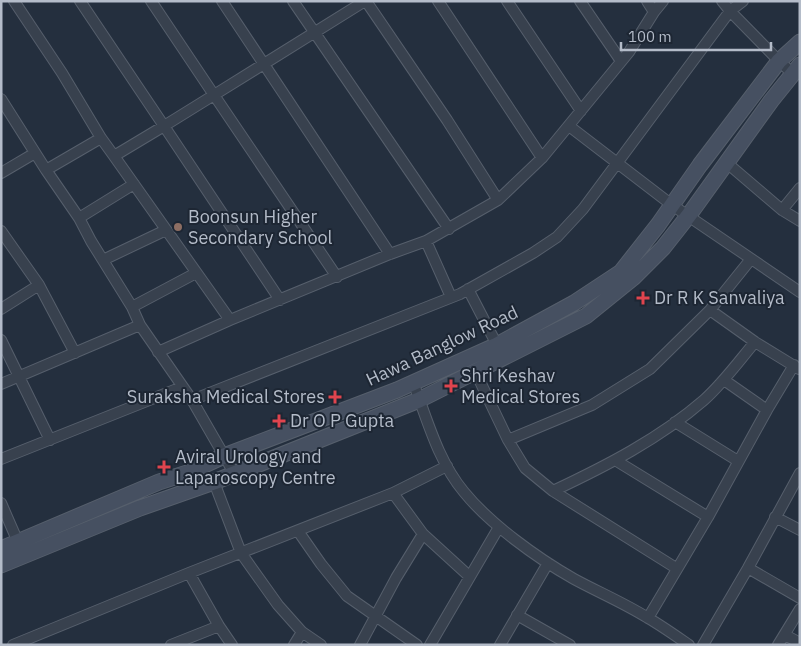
<svg xmlns="http://www.w3.org/2000/svg" width="801" height="646" viewBox="0 0 801 646" font-family="'IBM Plex Sans',sans-serif">
  <style>
    .lines { fill: none; stroke-linecap: round; stroke-linejoin: round }
    .street-casing { stroke: #565f6c; stroke-width: 12 }
    .secondary-casing { stroke: #565f6c; stroke-width: 17 }
    .street { stroke: #38414e; stroke-width: 10 }
    .secondary { stroke: #465061; stroke-width: 15 }
    .education-dot { fill: #8d6e63; stroke: #1d2633; stroke-width: 2 }
    .health-dot { fill: #e0444e; stroke: #1d2633; stroke-width: 2 }
    .labels { text-anchor: middle; stroke-width: 4; stroke-linejoin: round; paint-order: stroke }
    .poi-label { font-size: 18px; fill: #b4bcc9; stroke: #1d2633; text-anchor: start }
    .street-label { font-size: 18px; fill: #b4bcc9; stroke: #1d2633 }
  </style>
  <rect width="100%" height="100%" fill="#242f3e"/>
  <g class="lines">
    <g class="street-casing">
      <path id="street" d="M14,1L62,73L101,138L114,156
        M80,1L164,126L214,95L337,277
        M151,1L214,95L365,1
        M222,1L390,254
        M293,1L449,229
        M366,1L447,120L498,200
        M438,1L542,158L629,52L654,12L663,1
        M507,1L581,111
        M580,1L621,61
        M647,1L654,12
        M743,1L730,11L779,61L792,73
        M1,99L46,170L79,218L91,241L132,307L140,325L192,400L234,473
        M569,126L672,205L800,292
        M727,163L782,210L800,221
        M46,170L101,138
        M1,173L35,153
        M782,210L800,188
        M79,218L134,184
        M1,231L39,285L75,353
        M426,241L451,297
        M103,260L166,230
        M468,289L497,345
        M132,307L196,273
        M1,309L39,285
        M710,310L755,342L799,369
        M230,320L114,156L164,126L280,300
        M1,340L50,440
        M158,352L230,320L390,254L426,241L498,200L542,158
        M475,371L508,440L525,468L553,491L676,568
        M724,380L767,410
        M413,382C427,419 438,461 464,492C490,524 537,558 574,579C598,592 624,603 648,618C662,626 676,636 689,645
        M1,384L140,325
        M192,400L460,294L533,253L557,237L583,209L730,11L722,1
        M675,422L738,461
        M508,440L592,405L650,369L710,310L751,259
        M1,459L182,387
        M615,460L708,517
        M214,482L241,553L278,605L302,632L321,645
        M553,491C606,466 659,439 704,400C723,383 739,361 755,342
        M393,493L423,534L469,576
        M1,503L18,542
        M775,517L800,530
        M298,531L321,564L347,596L417,645
        M748,568L800,598
        M189,573L219,626L232,645
        M517,615L570,645
        M648,618L708,517L767,410L794,365
        M785,635L800,643
        M13,645L189,573L393,493L447,466
        M171,645L219,626
        M294,645L302,632
        M360,645L396,578L423,534
        M430,645L499,527
        M500,645L548,563
        M703,645L748,568L800,473
        M778,645L800,609"/>
    </g>
    <g class="secondary-casing">
      <path id="secondary" d="M1,549L159,482L187,473L224,456L397,390L497,345L574,303L621,272L658,225L700,165L779,61L800,42
        M1,565L140,508L214,482L419,400L586,316L633,278L663,248L689,215L771,101L800,65"/>
    </g>
    <use href="#street" class="street"/>
    <use href="#secondary" class="secondary"/>
  </g>
  <circle class="education-dot" cx="178" cy="227" r="5"/>
  <g class="health-dot">
    <path d="M640.5 290.5h5v5h5v5h-5v5h-5v-5h-5v-5h5z"/>
    <path d="M448.5 378.5h5v5h5v5h-5v5h-5v-5h-5v-5h5z"/>
    <path d="M332.5 389.5h5v5h5v5h-5v5h-5v-5h-5v-5h5z"/>
    <path d="M276.5 413.5h5v5h5v5h-5v5h-5v-5h-5v-5h5z"/>
    <path d="M161.5 459.5h5v5h5v5h-5v5h-5v-5h-5v-5h5z"/>
  </g>
  <g class="labels">
    <g class="poi-label">
      <text x="188" y="223">Boonsun Higher<tspan x="188" dy="21">Secondary School</tspan></text>
      <text x="654" y="304">Dr R K Sanvaliya</text>
      <text x="461" y="382">Shri Keshav<tspan x="461" dy="21">Medical Stores</tspan></text>
      <text x="325" y="403" text-anchor="end">Suraksha Medical Stores</text>
      <text x="290" y="427">Dr O P Gupta</text>
      <text x="175" y="463">Aviral Urology and<tspan x="175" dy="21">Laparoscopy Centre</tspan></text>
    </g>
    <g class="street-label">
      <text transform="translate(442 346) rotate(-25)" y="6">Hawa Banglow Road</text>
    </g>
  </g>
  <rect width="801" height="646" fill="none" stroke="#b4bcc9" stroke-width="5"/>
  <path d="M621 42v8h150v-8" fill="none" stroke="#b4bcc9" stroke-width="2.5"/>
  <text x="628" y="42" font-size="15" fill="#b4bcc9" stroke="#1d2633" stroke-width="4" paint-order="stroke">100 m</text>
</svg>
